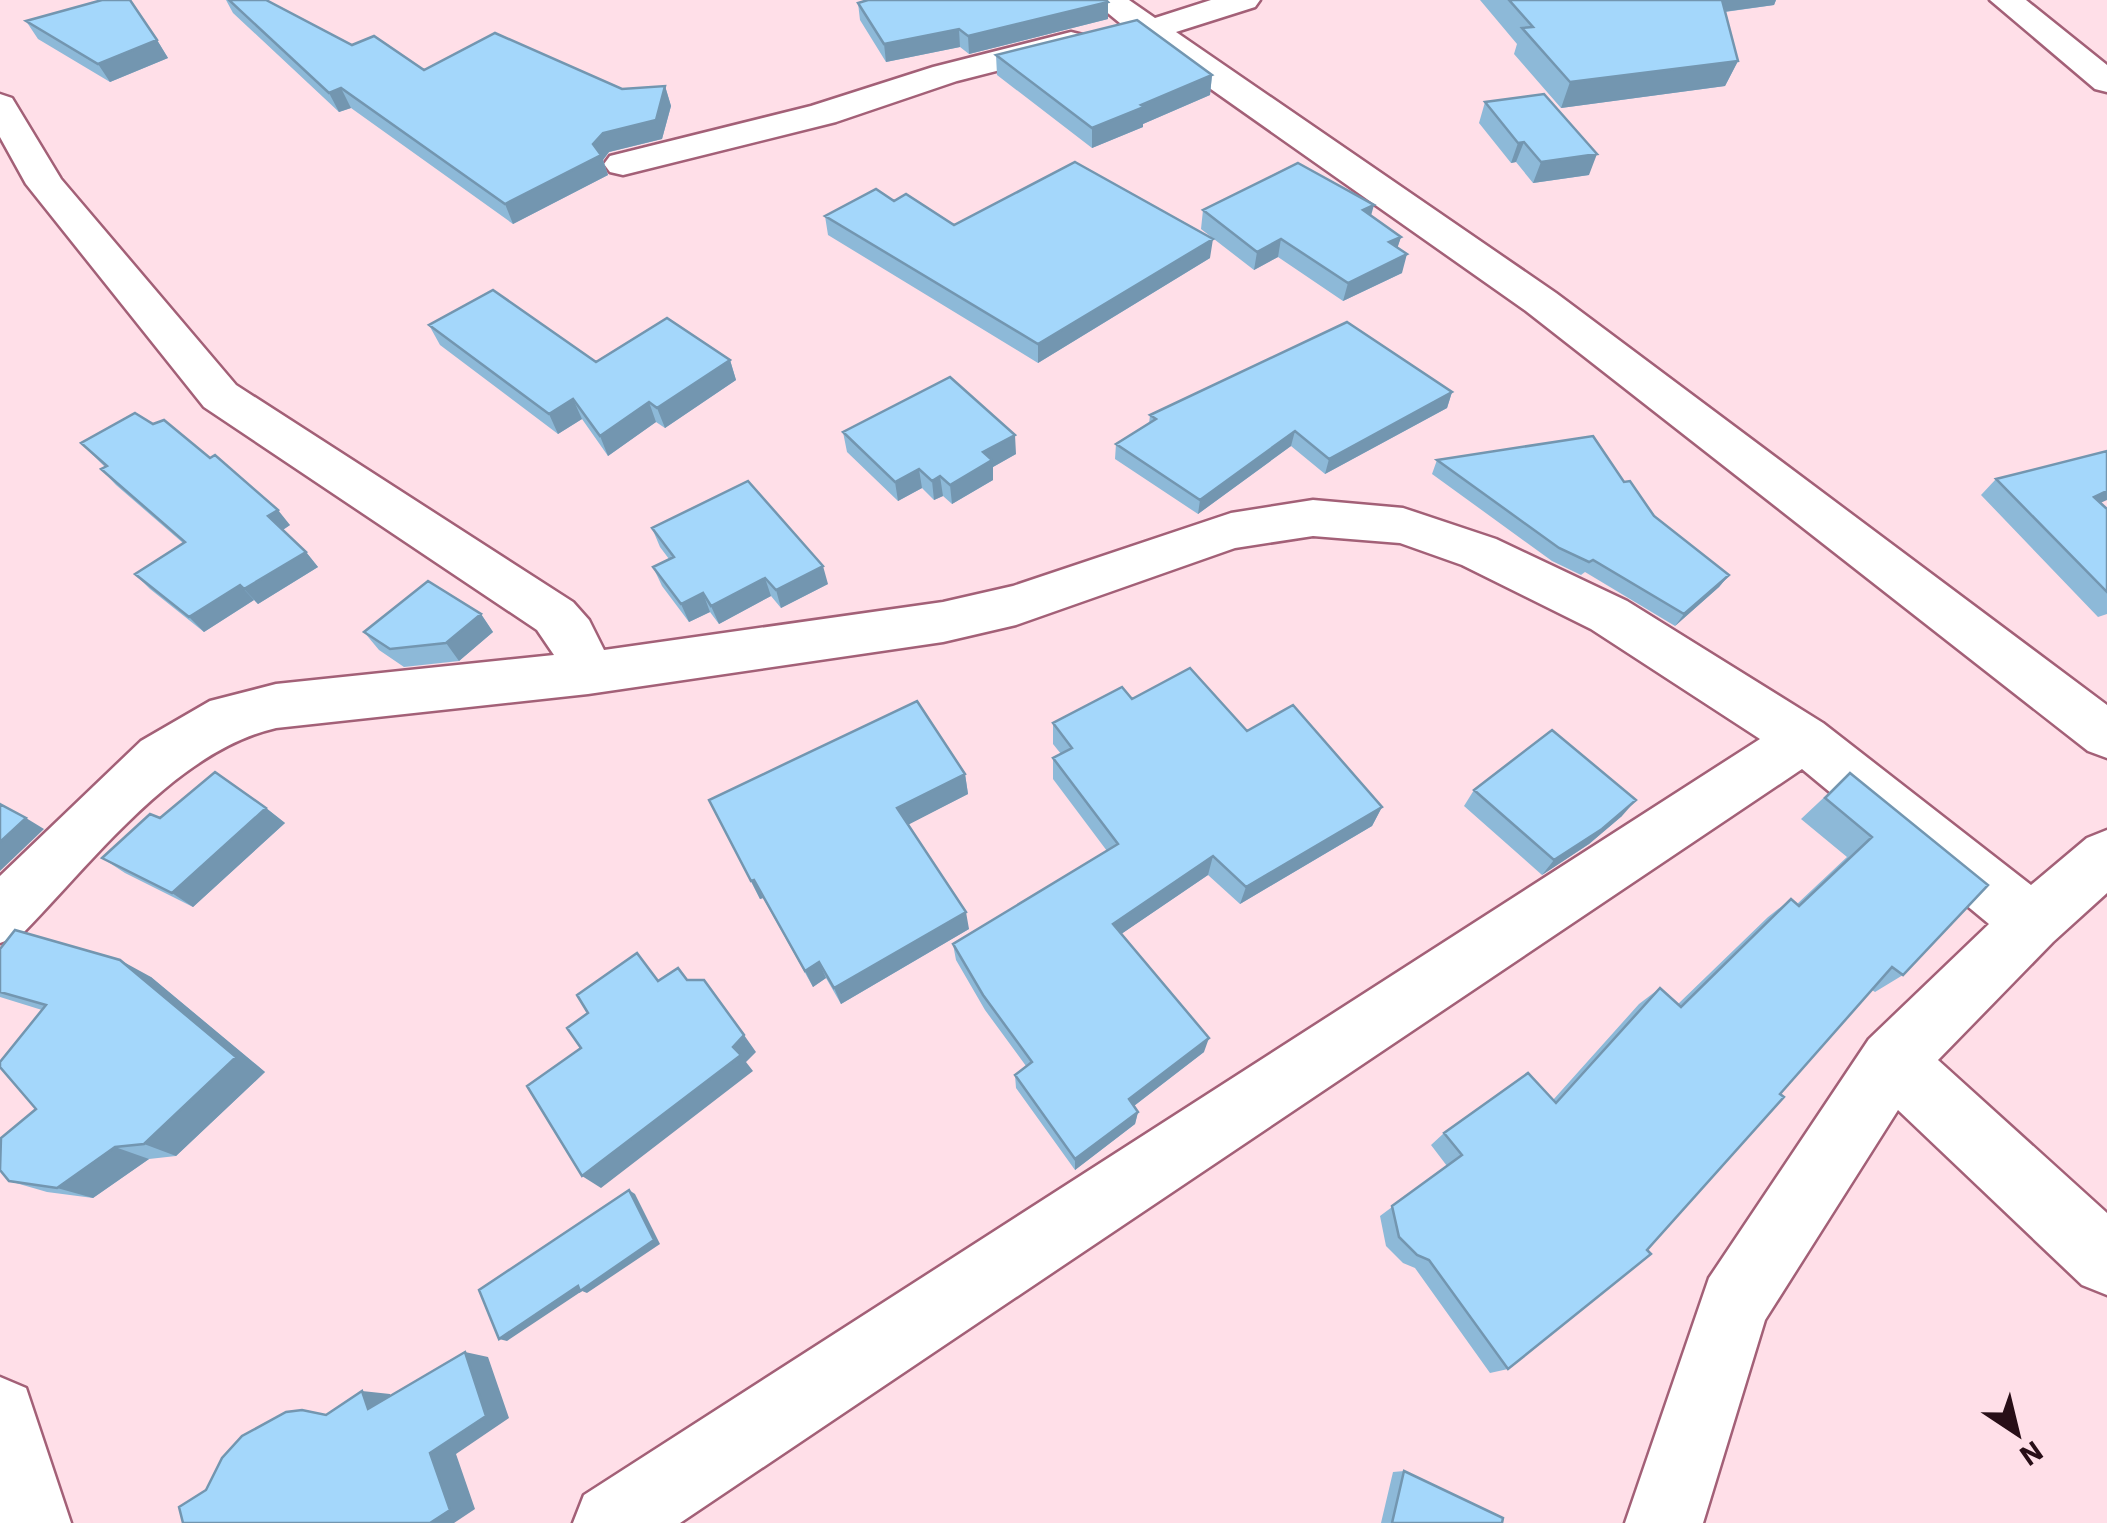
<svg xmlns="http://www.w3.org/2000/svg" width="2107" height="1523" viewBox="0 0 2107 1523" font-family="'IBM Plex Sans',sans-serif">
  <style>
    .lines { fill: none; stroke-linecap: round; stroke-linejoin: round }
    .street-casing { stroke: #a36077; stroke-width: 5 }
    .street { fill: #fff; fill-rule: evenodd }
    .wall { fill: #8db9d8 }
    .shaded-wall { fill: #7396b0 }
    .building { fill: #a4d7fb; stroke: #7396b0; stroke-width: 2.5 }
  </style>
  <rect width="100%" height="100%" fill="#ffdfe8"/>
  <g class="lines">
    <g class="street-casing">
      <path id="street" d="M1092,0H1129L1155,18L1211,0H1260L1255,7L1176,32L1556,293L2107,705V758L2088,751L1526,311L1137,37Z
        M1990,0H2026L2107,65V92L2095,89Z
        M1071,32L1083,35L1088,42L1083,49L957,81L836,122L623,175L610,172L604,164L610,156L811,106L933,67Z
        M0,94L12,98L61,179L236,385L573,602L589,620L604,650L943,602L1013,586L1231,513L1313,500L1403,508L1496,539L1627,601L1823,723L2031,885L2087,838L2107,830V893L2053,942L1938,1060L2107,1213V1295L2082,1285L1898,1110L1765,1320L1703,1523H1625L1709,1278L1869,1039L1989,924L1802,769L680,1523H573L584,1495L1760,739L1591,629L1462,565L1400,543L1313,536L1235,548L1016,625L943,642L588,694L276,728C174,752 93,862 21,935L0,943V876L141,741L210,701L276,684L554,655L537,630L204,407L26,184L0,137Z
        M0,1377L26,1388L71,1523H0Z"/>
    </g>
    <use href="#street" class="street"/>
  </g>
  <path class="wall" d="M226,0H266L352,45L424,70L622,89L665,86L671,106L662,139L609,152L603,160L608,175L513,224L351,108L339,112L233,13Z
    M1480,0H1776L1774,5L1725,12L1738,61L1725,86L1561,108L1514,54L1517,44Z
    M1108,2V19L969,54L960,47L886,62L860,20L858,3Z
    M26,21L157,40L168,58L110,82L38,39Z
    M996,55L1212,75L1210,95L1143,124V127L1092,148L997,75Z
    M1485,102L1589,175L1533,183L1516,162L1511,163L1479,123Z
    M894,201L954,225L1210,258L1038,363L828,235L825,216Z
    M1203,210L1371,216L1401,237L1397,248L1402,273L1343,301L1278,257L1254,270L1201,229Z
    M429,325L596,362L730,360L736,380L665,428L656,422L608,456L582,419L558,434L440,345Z
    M1452,392L1447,408L1325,474L1291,446L1198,514L1115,459L1116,444L1149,424L1150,415Z
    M843,432L1016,454L993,467V480L952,504L943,496L934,500L922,488L898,501L847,452Z
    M81,443L290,525L283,530L306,552L318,567L258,604L254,600L204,632L150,589L135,574L183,543L116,485L101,469L105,467Z
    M1437,460L1624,482L1654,516L1729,575L1719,587L1675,626L1585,572L1581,575L1552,561L1432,474Z
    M1996,479L2100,503L2107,509V614L2098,617L1981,495Z
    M652,528L828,584L781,608L771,596L719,624L710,612L689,622L662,586L653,567L669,559L660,547Z
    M481,614L493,632L459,661L404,667L379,650L364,632Z
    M1132,699L1247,731L1382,807L1372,826L1240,904L1208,875L1121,934L1204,1052L1134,1106L1138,1112L1135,1124L1075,1170L1016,1088L1015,1075L1026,1066L985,1010L956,960L953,944L1107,851L1053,779V758L1061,754L1053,744V723Z
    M1850,773L1988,885L1903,975L1875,992L1872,990L1508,1369L1490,1373L1415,1268L1403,1263L1386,1246L1380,1216L1447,1166L1431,1145L1444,1133L1553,1100L1639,1004L1660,988L1678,1004L1768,917L1791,899L1797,904L1847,857L1801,819Z
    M965,774L968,794L908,824L969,929L841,1004L826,978L813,987L763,898L760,899L709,800Z
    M1474,790L1622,816L1589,844L1542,875L1464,806Z
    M266,808L285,823L193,907L125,873L102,858L160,818Z
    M0,949L151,977L265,1072L176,1156L149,1159L93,1198L47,1192L9,1181L36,1109L42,1010L0,997Z
    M1404,1471L1502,1523H1381L1393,1472Z"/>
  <path class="shaded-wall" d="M1714,0H1776L1774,5L1708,14Z
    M1108,2V19L969,54L968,36Z
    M959,29L960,47L886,62L884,44Z
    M157,40L168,58L110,82L98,64Z
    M1738,61L1725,86L1561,108L1570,82Z
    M1212,75L1210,95L1143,124V127L1092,148V128L1141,105Z
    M665,86L671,106L662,139L609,152L603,160L608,175L513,224L505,204L593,144L603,133Z
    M341,88L351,108L339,112L329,93Z
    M1524,142L1516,162L1511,163L1518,143Z
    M1597,154L1589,175L1533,183L1541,162Z
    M1374,205L1369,223L1363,210Z
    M1401,237L1395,255L1389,242Z
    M1213,239L1210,258L1038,363V344Z
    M1281,239L1278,257L1254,270L1257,252Z
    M1407,254L1402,273L1343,301L1348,283Z
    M730,360L736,380L665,428L657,408Z
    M1452,392L1447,408L1325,474L1329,459Z
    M573,399L582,419L558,434L549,414Z
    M649,402L656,422L608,456L600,436Z
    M1295,431L1291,446L1198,514L1200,500Z
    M1015,435L1016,454L993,467V480L952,504L950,485L983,452Z
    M919,469L922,488L898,501L895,482Z
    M940,476L943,496L934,500L932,481Z
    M2107,491V500L2078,513L2094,497Z
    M278,510L290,525L281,531L268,516Z
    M306,552L318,567L258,604L244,589Z
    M823,566L828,584L781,608L776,590Z
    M1729,575L1719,587L1675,626L1684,614Z
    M765,578L771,596L719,624L711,606Z
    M240,585L254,600L204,632L189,617Z
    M703,593L710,612L689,622L681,604Z
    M481,614L493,632L459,661L446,643Z
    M965,774L968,794L902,828L897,808Z
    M1636,800L1622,816L1589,844L1542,875L1554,860Z
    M1382,807L1372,826L1240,904L1246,887Z
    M266,808L285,823L193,907L172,893Z
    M26,818L44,829L0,871V842Z
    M1213,856L1208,875L1111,941L1113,924Z
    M754,880L763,898L760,899L751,881Z
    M966,912L969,929L841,1004L834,988Z
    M120,960L151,977L265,1072L176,1156L144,1144Z
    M819,962L826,978L813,987L805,971Z
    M744,1035L756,1052L746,1062L753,1071L601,1188L582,1176L733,1047Z
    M1209,1038L1204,1052L1126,1112L1129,1099Z
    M1138,1112L1135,1124L1075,1170V1159Z
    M115,1147L149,1159L93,1198L57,1188Z
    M629,1190L635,1194L660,1244L587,1293L582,1291L507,1341L499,1339Z
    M465,1352L488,1357L509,1418L456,1454L475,1509L454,1523H430V1453Z
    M362,1391L390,1394L396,1412L368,1409Z"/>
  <path class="building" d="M102,0H130L157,40L98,64L26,21Z
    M229,0H266L352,45L374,36L424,70L495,33L622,89L665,86L656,120L603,133L593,144L601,155L505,204L341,88L329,93Z
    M868,0H1106L1108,2L968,36L959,29L884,44L858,3Z
    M1509,0H1722L1738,61L1570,82L1522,28L1533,27Z
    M1137,20L1212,75L1141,105L1144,107L1092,128L996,55Z
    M1544,94L1597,154L1541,162L1524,142L1518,143L1485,102Z
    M1075,162L1213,239L1038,344L825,216L876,189L894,201L906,194L954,225Z
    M1298,163L1374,205L1363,210L1401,237L1389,242L1407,254L1348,283L1281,239L1257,252L1203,210Z
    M493,290L596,362L667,318L730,360L657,408L649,402L600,436L573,399L549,414L429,325Z
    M1347,322L1452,392L1329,459L1295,431L1200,500L1116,444L1156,419L1150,415Z
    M950,377L1015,435L983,452L992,460L950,485L940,476L932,481L919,469L895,482L843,432Z
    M135,413L153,424L164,420L210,458L215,455L278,510L268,516L306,552L244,589L240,585L189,617L135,574L185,542L101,469L107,466L81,443Z
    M1593,436L1624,482L1630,481L1654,516L1729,575L1684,614L1593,560L1589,562L1559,548L1437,460Z
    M2107,451V491L2094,497L2107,509V592L1996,479Z
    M748,481L823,566L776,590L765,578L711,606L703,593L681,604L653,567L674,557L652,528Z
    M428,581L481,614L446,643L390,649L364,632Z
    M1190,668L1247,731L1293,705L1382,807L1246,887L1213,856L1113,924L1209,1038L1129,1099L1138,1112L1075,1159L1015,1075L1032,1062L983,995L953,944L1118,844L1053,758L1072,748L1053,723L1122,687L1132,699Z
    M917,701L965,774L897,808L966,912L834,988L819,962L805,971L754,880L751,881L709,800Z
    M1552,730L1636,800L1602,829L1554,860L1474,790Z
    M215,772L266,808L172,893L102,858L150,814L160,818Z
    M1850,773L1988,885L1903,975L1892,967L1780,1094L1784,1097L1647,1250L1651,1254L1508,1369L1429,1260L1417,1255L1399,1237L1392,1206L1462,1155L1444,1133L1528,1073L1556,1103L1660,988L1681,1007L1791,899L1799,906L1872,837L1825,798Z
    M0,804L26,818L0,842Z
    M15,930L120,960L236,1057L144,1144L115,1147L57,1188L9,1181L0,1170L1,1138L36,1109L0,1067V1062L46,1005L0,992V949Z
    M637,953L658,981L678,968L687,980H704L744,1035L733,1047L741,1055L582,1176L527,1086L581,1048L567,1028L588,1013L577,995Z
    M629,1190L654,1240L580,1291L578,1286L499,1339L479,1290Z
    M465,1352L486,1416L430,1453L450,1510L430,1523H183L179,1507L206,1490L222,1458L242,1436L286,1412L302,1410L326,1415L362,1391L368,1409Z
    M1404,1471L1503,1518L1502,1523H1392Z"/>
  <g transform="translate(2017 1433) rotate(145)" stroke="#ffdfe8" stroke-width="8" paint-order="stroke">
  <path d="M0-8L18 38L0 25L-18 38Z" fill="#280e17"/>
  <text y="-15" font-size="28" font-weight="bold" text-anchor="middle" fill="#280e17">N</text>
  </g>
</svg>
